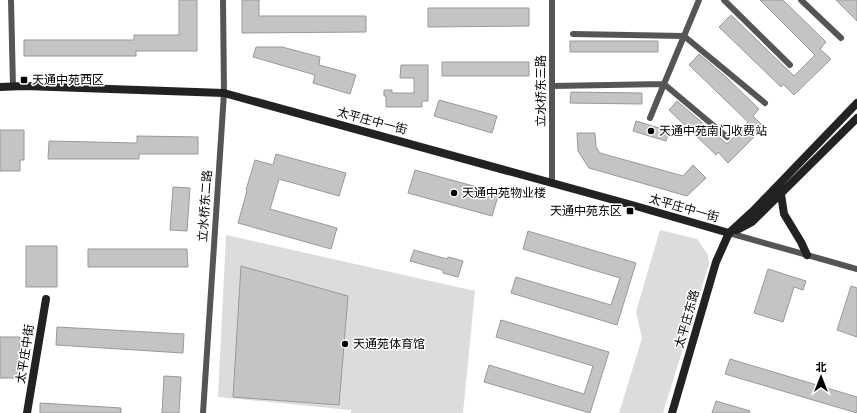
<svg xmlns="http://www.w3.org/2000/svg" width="857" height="413" viewBox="0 0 857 413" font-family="Mulish,'Noto Sans SC',sans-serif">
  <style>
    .green { fill: #dcdcdc }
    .building { fill: #c4c4c4; stroke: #999 }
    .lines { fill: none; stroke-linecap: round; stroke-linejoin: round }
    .street { stroke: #555; stroke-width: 6 }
    .secondary { stroke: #222; stroke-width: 8 }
    .poi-dot { fill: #000; stroke: #fff; stroke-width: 1.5 }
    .labels { text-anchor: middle; stroke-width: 3; stroke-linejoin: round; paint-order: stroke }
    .poi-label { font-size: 12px; fill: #000; stroke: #fff; text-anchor: start }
    .street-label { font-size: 12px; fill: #000; stroke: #fff }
  </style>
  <rect width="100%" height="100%" fill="#fff"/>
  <path class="green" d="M660,230L697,239L708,255L709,264L663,413H619L642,338L636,312Z
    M226,235L475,291L463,413H351V410L218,397Z"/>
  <path class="building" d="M179,0H197V51H136V56H24V40H134V35H179Z
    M242,0H259V16H366V32L242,33Z
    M760,0H783L826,42L820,49L831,59L794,95L783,84L781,87L719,27L731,15L794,76L815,55Z
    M836,0H857V21Z
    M428,8H529V26L428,27Z
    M570,41H658V52H570Z
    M256,47H282L320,57L319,65L356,75L350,94L313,83L315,75L253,57Z
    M699,54L726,77L759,109L753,116L764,127L728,163L718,152L716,155L669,110L677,101L727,144L748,122L689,65Z
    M442,62H529V76H442Z
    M401,65H428V101H422V107H386V96H384V90H392V93H414V78H400Z
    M571,92L642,93V104L570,103Z
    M439,100L497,116L492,133L434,116Z
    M636,121L669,131L666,141L633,131Z
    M0,130H24V160H20V171H0Z
    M577,133H595L596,147L600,153L683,176L693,165L706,178L687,196L589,168L578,151Z
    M137,136L198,137V154H139V159H48L49,141L137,143Z
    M276,154L346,173L339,196L279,179L270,209L337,228L331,249L238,223L247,191L246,190L255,160L273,165Z
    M415,170L499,193L492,216L408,193Z
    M173,187L190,188L187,231L170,230Z
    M528,231L636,263L617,325L511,293L516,277L611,305L620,278L523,249Z
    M26,246H57V287H26Z
    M88,249H187L188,267H88Z
    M414,250L447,259L448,257L463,261L458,277L443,273V270L410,261Z
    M241,266L348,296L339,405L233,397Z
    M768,269L806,281L803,290L794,287L783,322L754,313Z
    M851,286L857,288V337L837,330Z
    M501,320L609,352L590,413L484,382L489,365L584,394L593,366L496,337Z
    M57,327L184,334L183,353L56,345Z
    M0,337H20L19,378H0Z
    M730,359L857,397V413L725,374Z
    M164,376L181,377L179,413H162Z
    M716,401L750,411L749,413H712Z
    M40,403L121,408V413H40Z"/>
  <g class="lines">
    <path class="street" d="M11,0L13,87
      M724,0L790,65
      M801,0L841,38
      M573,34L684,36L765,103
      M552,86L664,84L699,0
      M650,118L664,84L727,137
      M552,183V0
      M729,233L857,269
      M203,413L224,93L223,0"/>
    <path class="secondary" d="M0,87L25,86L224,93L632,205L729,233
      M781,194L784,214L801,242L807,255
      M737,230L752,222L857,118
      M27,413L46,299
      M672,413L716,262L729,233L753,211L857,103"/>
  </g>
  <g class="poi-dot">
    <rect x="20" y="76" width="8" height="8" rx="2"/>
    <circle cx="651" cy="131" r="4"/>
    <circle cx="454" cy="193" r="4"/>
    <rect x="626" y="207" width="8" height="8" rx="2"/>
    <circle cx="345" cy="344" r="4"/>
  </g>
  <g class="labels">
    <g class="poi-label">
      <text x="32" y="84">天通中苑西区</text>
      <text x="659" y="135">天通中苑南门收费站</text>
      <text x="462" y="197">天通中苑物业楼</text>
      <text x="622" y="215" text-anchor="end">天通中苑东区</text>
      <text x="353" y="348">天通苑体育馆</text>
    </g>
    <g class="street-label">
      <text transform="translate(541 91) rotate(-90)" y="4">立水桥东三路</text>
      <text transform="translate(372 121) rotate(15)" y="4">太平庄中一街</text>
      <text transform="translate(205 206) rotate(-86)" y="4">立水桥东二路</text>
      <text transform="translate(684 208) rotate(16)" y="4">太平庄中一街</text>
      <text transform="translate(687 319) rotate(-74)" y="4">太平庄东路</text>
      <text transform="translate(25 354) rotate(-81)" y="4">太平庄中街</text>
    </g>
  </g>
  <g transform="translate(821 377)" stroke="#ffffff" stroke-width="3" paint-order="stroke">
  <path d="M0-3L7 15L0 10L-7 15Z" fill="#000000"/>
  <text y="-6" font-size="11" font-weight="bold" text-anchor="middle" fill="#000000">北</text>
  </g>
</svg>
